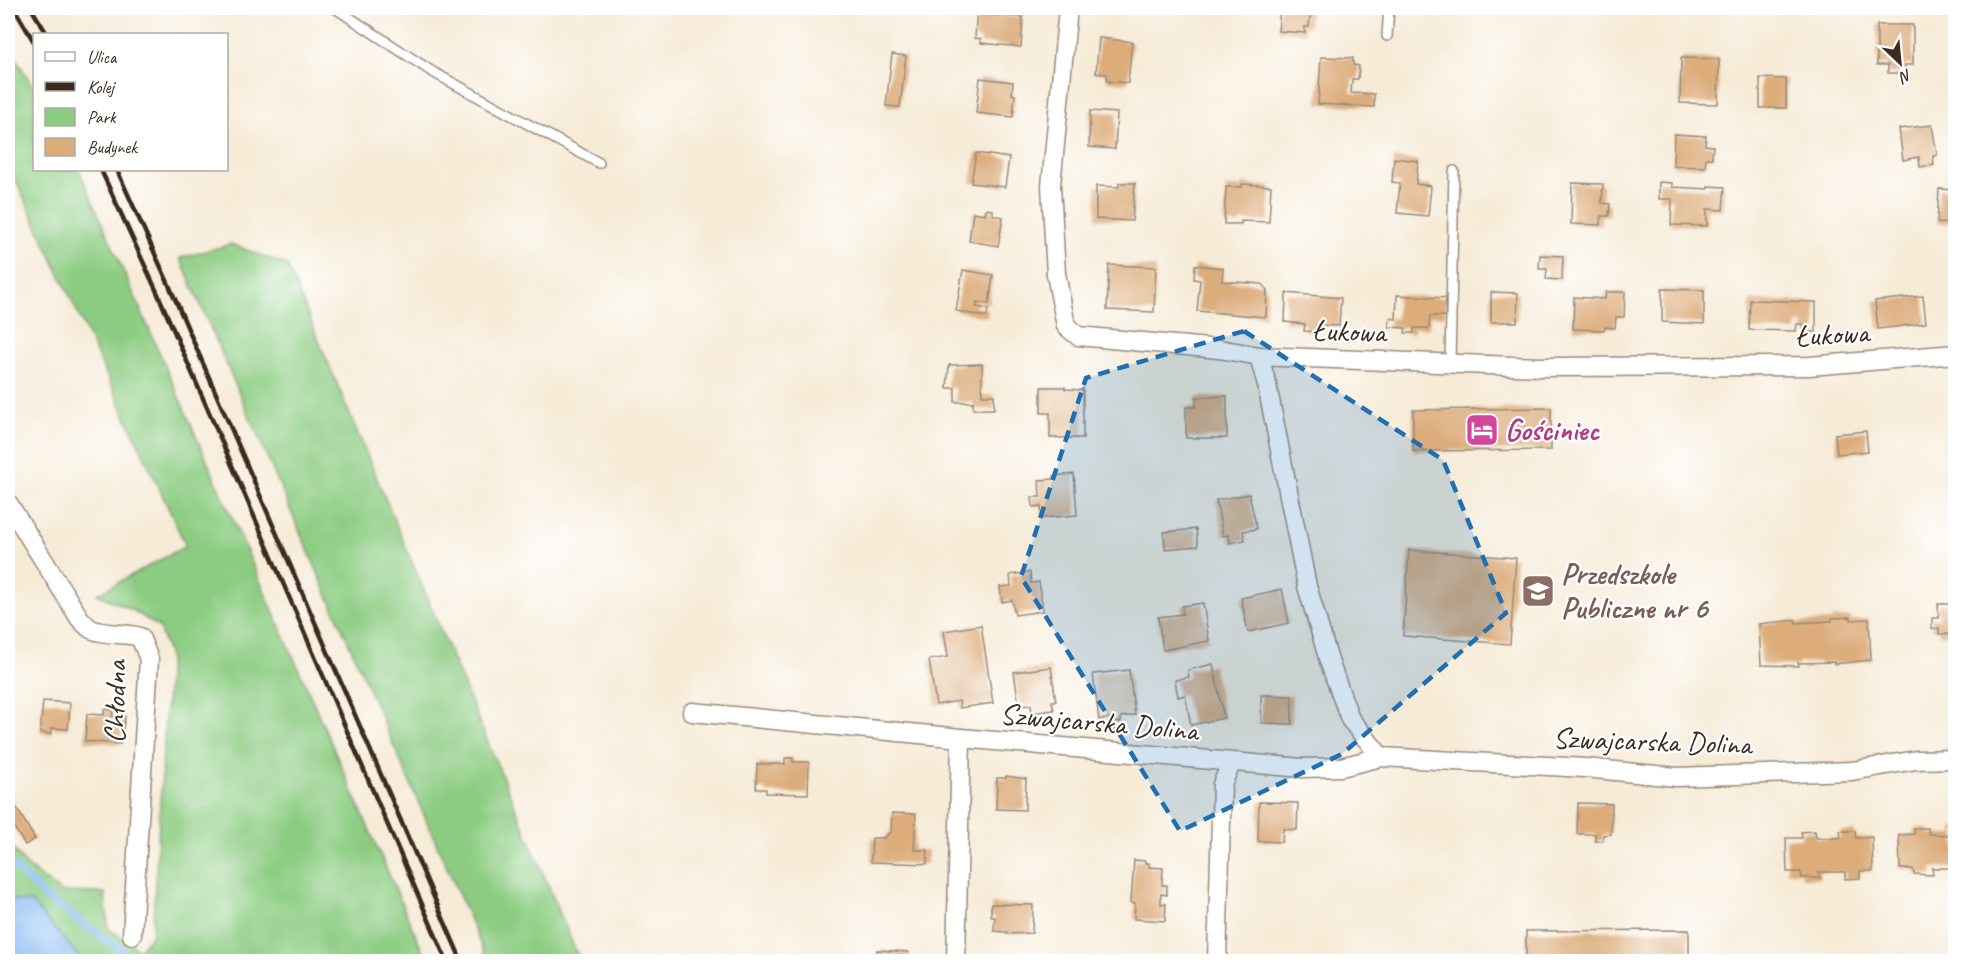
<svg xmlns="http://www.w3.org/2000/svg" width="1963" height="969" viewBox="0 0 1963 969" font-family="Caveat,sans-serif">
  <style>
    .green { fill: #8ccc82; stroke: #647b50; stroke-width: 1.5 }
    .water { fill: #86baf4; stroke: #607289; stroke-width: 1.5 }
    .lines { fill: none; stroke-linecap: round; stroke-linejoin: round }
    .stream { stroke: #86baf4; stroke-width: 7 }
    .building { fill: #dcac7a }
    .lane-casing { stroke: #988a7a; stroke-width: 12 }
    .street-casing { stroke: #988a7a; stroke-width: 21 }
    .lane { stroke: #fff; stroke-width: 9 }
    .street { stroke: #fff; stroke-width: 18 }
    .rail { stroke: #3b2a1e; stroke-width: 4.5 }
    .marked { fill: #1f6fb2; fill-opacity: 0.2; stroke: #1f6fb2; stroke-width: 4.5; stroke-dasharray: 12 8; stroke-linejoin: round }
    .labels { text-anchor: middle; stroke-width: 4.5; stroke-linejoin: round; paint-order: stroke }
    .street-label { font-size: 30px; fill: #3b2a1e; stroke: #fff }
    .hotel-label { font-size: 30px; font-weight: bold; fill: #b23c85; stroke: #fff; text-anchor: start }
    .education-label { font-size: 30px; font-weight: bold; fill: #785e54; stroke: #fff; text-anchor: start }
  </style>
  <rect width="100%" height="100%" fill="#fff"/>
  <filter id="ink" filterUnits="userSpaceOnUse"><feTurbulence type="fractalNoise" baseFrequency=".0167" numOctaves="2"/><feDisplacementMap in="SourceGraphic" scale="12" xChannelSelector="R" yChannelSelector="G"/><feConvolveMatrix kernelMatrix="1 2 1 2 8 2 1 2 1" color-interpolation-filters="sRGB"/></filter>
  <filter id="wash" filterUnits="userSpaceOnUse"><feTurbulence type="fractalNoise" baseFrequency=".008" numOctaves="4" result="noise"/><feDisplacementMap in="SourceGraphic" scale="24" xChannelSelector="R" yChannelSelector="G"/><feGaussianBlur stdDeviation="1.35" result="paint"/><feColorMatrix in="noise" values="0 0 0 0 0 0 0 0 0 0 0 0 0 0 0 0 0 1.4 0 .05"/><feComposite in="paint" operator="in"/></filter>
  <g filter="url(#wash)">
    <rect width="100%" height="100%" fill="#f6ebd7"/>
    <path class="green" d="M8,46L34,88V170H79L427,961H83L31,902L9,900L8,897V843L28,867L61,892L105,893L108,928L139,950L152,935L169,657L159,627L134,611L97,594L186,546L8,163Z
      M231,244L287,265L580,961H488L180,258Z"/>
    <path class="water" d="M8,897L10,900L31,902L83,961H8Z"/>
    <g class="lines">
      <path class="stream" d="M8,860L45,897L139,962"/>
    </g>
    <g id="blocks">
      <path class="building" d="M977,8H997L996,15L1023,17L1021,47L981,43V39L975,38Z
        M1280,8H1311L1309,27H1305V33L1278,31Z
        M1877,25H1913V65H1905V73H1888V65H1877Z
        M1099,38L1132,42L1128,83L1107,81V74L1096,73Z
        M892,54L906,56L900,107L886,106Z
        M1321,57L1353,58V65L1359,66L1358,79H1352L1351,93L1374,94V107L1318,104Z
        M1681,58L1719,59L1718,104L1680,103Z
        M980,78L1013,82L1012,94L1015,95L1013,117L976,113Z
        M1760,78L1786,79V108H1760Z
        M1090,111L1117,113L1115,149L1089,147Z
        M1932,125L1937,155L1933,156L1934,165L1920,167L1919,157L1903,160L1899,129Z
        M1674,134L1706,136L1705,145L1713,146L1712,158H1706L1705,167L1673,166Z
        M976,153L1009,158L1005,187L971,183Z
        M1394,158L1418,161L1416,184L1431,186L1428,216L1397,213L1400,183L1392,182Z
        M1659,182L1672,183V187L1708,189V186L1725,187L1723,210L1707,209V226L1671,225L1672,199H1659Z
        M1119,183H1135L1132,221L1096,219V186L1119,187Z
        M1572,183L1603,184L1602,203L1610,204L1609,216H1601V225L1571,224Z
        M1242,184L1271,186L1269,222L1241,221V224H1224L1226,187H1242Z
        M1939,189L1956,190V224L1937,223Z
        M986,209L993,210V215L1003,217L998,246L969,241L973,212L985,214Z
        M1540,255L1563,256L1562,280L1546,279L1547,269H1539Z
        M1109,265L1156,267L1154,312L1107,310Z
        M1195,265L1223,268L1222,281L1262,284L1267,290L1266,317L1197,311L1200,280L1194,279Z
        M963,270L993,275L989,304L977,302L976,307L988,309L987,317L956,311Z
        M1662,289L1704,290V324L1662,322Z
        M1491,292L1518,293L1517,322H1491Z
        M1606,292H1625L1624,317H1616L1615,328L1605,327L1604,330L1573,329L1574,297L1605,299Z
        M1286,293L1341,298L1339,326L1316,325V332L1304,331L1305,324L1285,322Z
        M1397,295L1446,298L1445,316H1430L1429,328H1414V333H1405L1406,328L1389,327L1390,318L1396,319Z
        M1923,296L1926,323L1878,329L1875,301Z
        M1750,300L1816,302V332H1803V324H1797L1796,331L1749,330Z
        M982,364V395H994V409H973V402H955V388H947L949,365Z
        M1041,387H1065V389L1081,390L1083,388V438H1050V413H1041Z
        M1227,396V438H1186V407H1196V397Z
        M1551,408V450L1413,451V410Z
        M1866,431L1868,451L1837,454L1835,434Z
        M1074,474L1077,515L1042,518L1041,506L1033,507L1032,497H1040L1039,480L1054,479V476Z
        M1249,494L1257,529L1243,531L1245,540L1230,543L1229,535L1223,536L1216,500Z
        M1196,529L1198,546L1165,549L1164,532Z
        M1409,550L1516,558L1510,644L1403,636Z
        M1030,572L1031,583L1039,582L1043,611L1015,615L1012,600L1002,602L1000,587L1011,586L1010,575Z
        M1282,589L1289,623L1248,632L1241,598Z
        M1203,603L1209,641L1163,650L1158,617L1183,614L1182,606Z
        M1938,604H1956V634H1939V628L1932,629V618H1939Z
        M1851,617V620L1869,619L1871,660L1834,664V662L1798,663L1799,666L1761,665L1759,624L1796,620V623L1832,621V618Z
        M981,625L993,703L960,708L959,701L936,705L929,660L948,657L944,631Z
        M1213,664L1224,718L1191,725L1185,695L1178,697L1175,680L1189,677L1188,670Z
        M1051,667L1056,701H1052L1054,710L1032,713L1031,705L1019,706L1014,672Z
        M1129,670L1135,715L1121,717V722L1112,723L1111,718L1099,720L1093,674Z
        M1261,695L1292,696V724L1261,723Z
        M43,701L70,703L68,729L51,728V734L40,733Z
        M104,709L113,710L112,716L125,717L120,744L85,741L87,714L104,715Z
        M785,758H793V762H809L808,794L766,793V789H756L757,764H785Z
        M1006,776L1026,779L1025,810L996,809L997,778H1006Z
        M1259,802L1298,803L1297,830L1283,829L1282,842L1258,841Z
        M1578,803L1612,804L1611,834L1603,835V841H1595V834H1577Z
        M15,805L35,839L25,845L8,818V809Z
        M892,813L916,814L914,850H928L927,864L871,862L872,838H884L891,831Z
        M1953,827H1956V868H1932L1933,875L1914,874L1913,869H1900L1899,835L1914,834V828H1928L1929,834L1953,835Z
        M1815,831L1816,838H1841L1840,831H1855L1856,838L1872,837L1873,871H1860V878L1845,879V872H1819L1820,878H1802L1801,872H1787L1786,838H1802L1801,832Z
        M1134,860L1145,861V863H1149V867L1163,868L1162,885H1167V895L1161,894V904H1166L1165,921L1134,919L1135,903H1131Z
        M991,904L1033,905L1032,933L1007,934V932L994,931L995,917H991Z
        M1689,930V959H1720V962H1526V931Z
        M877,950L908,952V962H877Z"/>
    </g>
  </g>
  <g filter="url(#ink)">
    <use href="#blocks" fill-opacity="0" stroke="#988a7a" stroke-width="1.5"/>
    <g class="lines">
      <g class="lane-casing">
        <path id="lane" d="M335,8L431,71L599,163
          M1387,36L1389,8
          M1450,363L1454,171"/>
      </g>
      <g class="street-casing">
        <path id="street" d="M1068,8L1051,186L1056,274L1066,326L1078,336L1219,349L1259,356L1540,367L1809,366L1956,354
          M1259,356L1267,385L1307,586L1329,661L1350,719L1381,757L1585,768L1676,777L1852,771L1916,760L1956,759
          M8,503L80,619C84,622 87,627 91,629C106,636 125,632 140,637L149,659L132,935
          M692,712L961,738L1302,768L1341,767L1381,757
          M956,962L961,738
          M1217,962L1222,784L1232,762"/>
      </g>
      <use href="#lane" class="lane"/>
      <use href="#street" class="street"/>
      <path class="rail" d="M14,8L34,42
        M31,8L47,34
        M101,170L157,292L447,962
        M117,170L169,285L462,962"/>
    </g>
  </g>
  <path class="marked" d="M1244,331L1443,460L1506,613L1342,754L1180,831L1021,577L1086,378Z"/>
  <defs>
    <g id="hotel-square" transform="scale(1.725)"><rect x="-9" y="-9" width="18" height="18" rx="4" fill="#d1479c" stroke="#fff"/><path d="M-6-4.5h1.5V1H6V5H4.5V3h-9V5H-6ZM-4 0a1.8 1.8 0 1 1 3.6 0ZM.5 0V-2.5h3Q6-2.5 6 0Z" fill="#fff"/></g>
    <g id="school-square" transform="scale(1.725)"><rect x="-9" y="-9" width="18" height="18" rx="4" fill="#8d6e63" stroke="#fff"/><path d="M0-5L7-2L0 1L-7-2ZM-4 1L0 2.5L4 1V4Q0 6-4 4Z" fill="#fff"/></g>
  </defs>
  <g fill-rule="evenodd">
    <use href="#hotel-square" x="1482" y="430"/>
    <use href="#school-square" x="1538" y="591"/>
  </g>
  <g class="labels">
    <g class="street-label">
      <text transform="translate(1349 331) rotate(2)" y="10">Łukowa</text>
      <text transform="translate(1832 334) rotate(-3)" y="10">Łukowa</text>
      <text transform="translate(115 702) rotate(-89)" y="10">Chłodna</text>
      <text transform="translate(1099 722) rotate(5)" y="10">Szwajcarska Dolina</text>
      <text transform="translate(1652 741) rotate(2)" y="10">Szwajcarska Dolina</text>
    </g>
    <g class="hotel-label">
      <text x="1505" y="440">Gościniec</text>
    </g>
    <g class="education-label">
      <text x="1561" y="584">Przedszkole<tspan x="1561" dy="34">Publiczne nr 6</tspan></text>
    </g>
  </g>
  <rect width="1963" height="969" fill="none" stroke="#fff" stroke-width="30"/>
  <rect x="33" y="33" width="195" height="138" fill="#ffffff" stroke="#b1aaa5" stroke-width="1.5"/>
  <rect x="45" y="52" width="30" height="9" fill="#ffffff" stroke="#b1aaa5" stroke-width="1.5"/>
  <text x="87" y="63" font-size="18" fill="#3b2a1e">Ulica</text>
  <rect x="45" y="82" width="30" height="9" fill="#3b2a1e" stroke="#b1aaa5" stroke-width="1.5"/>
  <text x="87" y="93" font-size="18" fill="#3b2a1e">Kolej</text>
  <rect x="45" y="108" width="30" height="18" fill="#8ccc82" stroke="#b1aaa5" stroke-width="1.5"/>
  <text x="87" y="123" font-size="18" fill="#3b2a1e">Park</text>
  <rect x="45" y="138" width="30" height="18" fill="#dcac7a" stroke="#b1aaa5" stroke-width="1.5"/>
  <text x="87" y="153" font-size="18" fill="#3b2a1e">Budynek</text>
  <g transform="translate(1900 63) rotate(154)" stroke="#ffffff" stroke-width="4.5" paint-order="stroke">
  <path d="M0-4.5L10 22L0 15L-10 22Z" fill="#3b2a1e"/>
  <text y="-9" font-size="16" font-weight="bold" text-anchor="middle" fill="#3b2a1e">N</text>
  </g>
</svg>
